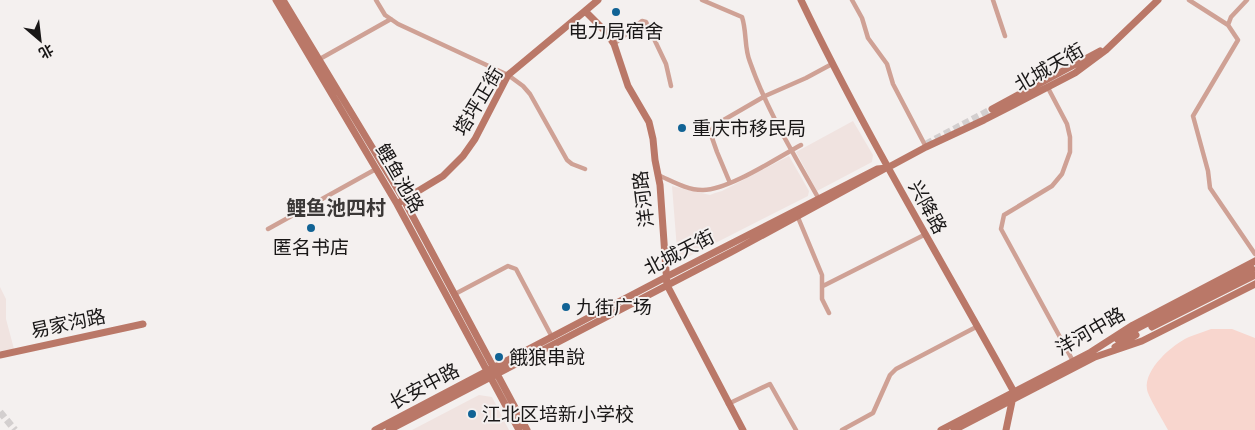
<svg xmlns="http://www.w3.org/2000/svg" width="1255" height="430" viewBox="0 0 1255 430" font-family="Karla,'Noto Sans SC',sans-serif">
  <style>
    .built { fill: #f0e3e0 }
    .green { fill: #f8d6ce }
    .lines { fill: none; stroke-linecap: round; stroke-linejoin: round }
    .secondary-tunnel { stroke: #d3cfcf; stroke-width: 7; stroke-dasharray: 7 3.5; stroke-linecap: butt }
    .street { stroke: #cfa195; stroke-width: 4.5 }
    .secondary { stroke: #ba7868; stroke-width: 7 }
    .poi-dot { fill: #116395; stroke: #f4f0ef; stroke-width: 2 }
    .labels { text-anchor: middle; stroke-width: 4; stroke-linejoin: round; paint-order: stroke }
    .poi-label { font-size: 19px; fill: #191717; stroke: #f4f0ef; text-anchor: start }
    .street-label { font-size: 19px; fill: #191717; stroke: #f4f0ef }
    .neighbourhood-label { font-size: 20px; font-weight: bold; fill: #3b3837; stroke: #f4f0ef }
  </style>
  <rect width="100%" height="100%" fill="#f4f0ef"/>
  <path class="built" d="M853,121L873,155L872,162L817,191L796,152Z
    M789,156L809,191L808,196L678,262L672,186L710,195L715,193L722,191Z
    M0,287L6,299V319L14,349L0,351Z
    M479,395L492,397L509,430H412Z"/>
  <path class="green" d="M1211,329H1232L1255,338V430H1168C1164,422 1147,395 1147,389C1144,369 1173,344 1189,337C1196,334 1204,332 1211,329Z"/>
  <g class="lines">
    <path class="secondary-tunnel" d="M926,144L992,109
      M0,412L15,430"/>
    <path class="street" d="M376,0L385,15L398,24L508,75L523,86L530,94L567,160L572,164L585,169
      M702,0L742,17C747,32 744,48 750,62C767,111 795,156 820,201
      M852,0L862,18L868,38L887,64L893,84L926,147
      M993,0L1005,36
      M1189,0L1228,25L1238,40L1193,116L1208,171L1210,188L1255,254
      M1228,25L1231,17L1247,0
      M614,44L642,21L646,22L666,64L671,86
      M318,60L391,19
      M1048,88L1067,124L1070,137V152L1062,174L1052,186L1004,215L1001,229L1073,361
      M658,175C672,181 687,190 702,190C727,191 777,158 801,145
      M730,183L717,152L710,132L715,125L765,96L806,78L832,64
      M797,215L822,275V299L829,313
      M268,229L376,169
      M823,286L924,235
      M455,294L508,266L516,269L552,337
      M728,404L770,384L796,430
      M842,430L873,413L890,375L896,369L978,326"/>
    <path class="secondary" d="M276,0L397,204L519,430
      M283,0L404,200L527,430
      M598,0L585,11L606,32L614,44L628,86L649,122L653,139L655,160L660,185L667,285L743,430
      M801,0C865,134 942,261 1014,392L1006,430
      M992,109L1100,51
      M400,202L443,176L463,156L475,139L508,75L585,11
      M1152,327L1255,275
      M1117,339L1252,269
      M1115,347L1136,335
      M0,355L143,324
      M375,430L666,277L877,169L887,168L926,147L984,120L1075,73L1106,50L1158,0
      M389,430L737,249L886,168
      M941,430L1091,352L1133,325L1255,261
      M954,430L1095,357L1142,341L1255,284"/>
  </g>
  <g class="poi-dot">
    <circle cx="616" cy="12" r="5"/>
    <circle cx="682" cy="128" r="5"/>
    <circle cx="311" cy="228" r="5"/>
    <circle cx="566" cy="307" r="5"/>
    <circle cx="499" cy="357" r="5"/>
    <circle cx="472" cy="414" r="5"/>
  </g>
  <g class="labels">
    <g class="poi-label">
      <text x="616" y="38" text-anchor="middle">电力局宿舍</text>
      <text x="692" y="135">重庆市移民局</text>
      <text x="311" y="254" text-anchor="middle">匿名书店</text>
      <text x="576" y="314">九街广场</text>
      <text x="509" y="364">餓狼串說</text>
      <text x="482" y="421">江北区培新小学校</text>
    </g>
    <g class="street-label">
      <text transform="translate(1049 67) rotate(-30)" y="7">北城天街</text>
      <text transform="translate(478 101) rotate(-59)" y="7">塔坪正街</text>
      <text transform="translate(400 178) rotate(60)" y="7">鲤鱼池路</text>
      <text transform="translate(643 199) rotate(-97)" y="7">洋河路</text>
      <text transform="translate(928 207) rotate(61)" y="7">兴降路</text>
      <text transform="translate(679 252) rotate(-27)" y="7">北城天街</text>
      <text transform="translate(68 323) rotate(-12)" y="7">易家沟路</text>
      <text transform="translate(1090 331) rotate(-30)" y="7">洋河中路</text>
      <text transform="translate(424 386) rotate(-28)" y="7">长安中路</text>
    </g>
    <g class="neighbourhood-label">
      <text x="336" y="215">鲤鱼池四村</text>
    </g>
  </g>
  <g transform="translate(40 40) rotate(152)" stroke="#f4f0ef" stroke-width="4" paint-order="stroke">
  <path d="M0-4L9 19L0 12L-9 19Z" fill="#191717"/>
  <text y="-8" font-size="14" font-weight="bold" text-anchor="middle" fill="#191717">北</text>
  </g>
</svg>
